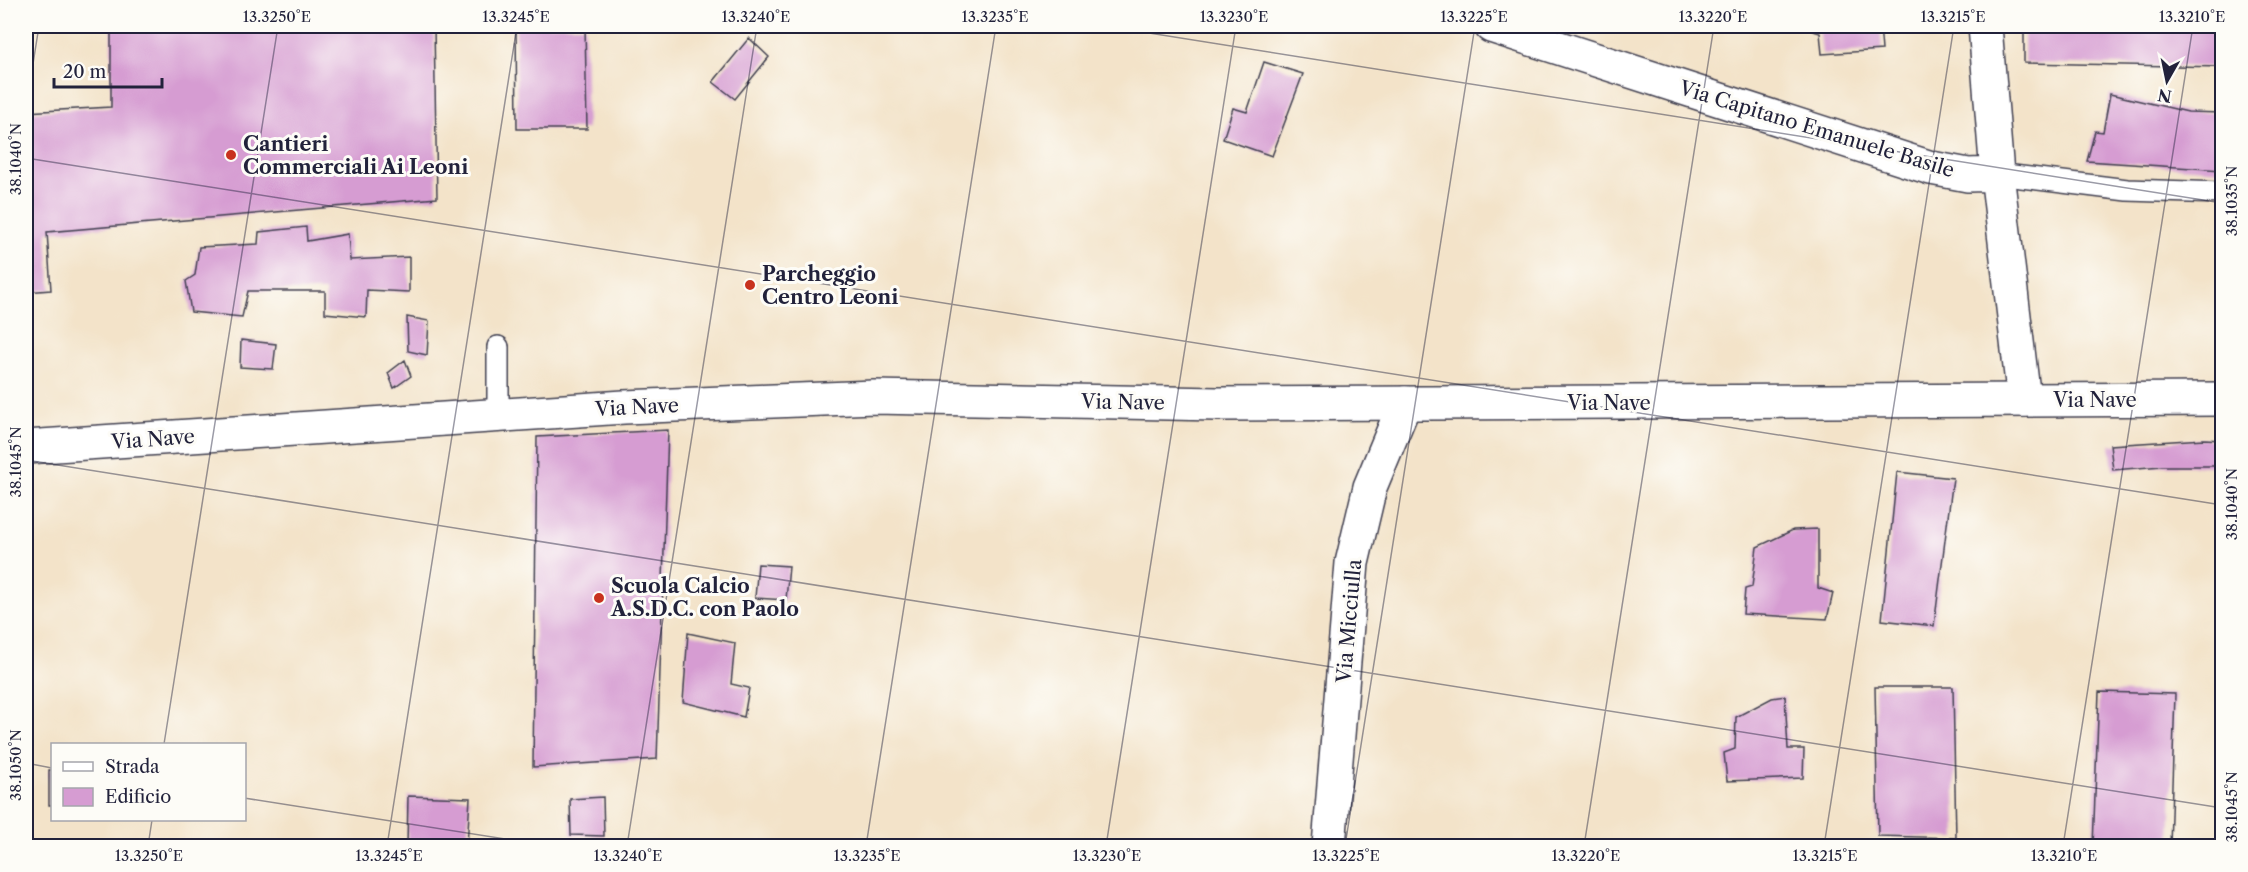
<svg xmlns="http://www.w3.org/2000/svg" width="2248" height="872" viewBox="0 0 2248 872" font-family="'Libre Caslon Text',serif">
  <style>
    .building { fill: #d69cd2 }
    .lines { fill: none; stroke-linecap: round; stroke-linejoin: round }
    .service-casing { stroke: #413f50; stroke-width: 24 }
    .minor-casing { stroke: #413f50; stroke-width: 36 }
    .tertiary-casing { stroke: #413f50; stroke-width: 36 }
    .service { stroke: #fff; stroke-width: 21 }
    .minor { stroke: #fff; stroke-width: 33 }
    .tertiary { stroke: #fff; stroke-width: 33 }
    .ticks { fill: none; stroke: #22223b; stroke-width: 1.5; stroke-opacity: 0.45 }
    .poi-dot { fill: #c8321e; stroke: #fdfcf7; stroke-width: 2 }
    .labels { text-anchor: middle; stroke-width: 6; stroke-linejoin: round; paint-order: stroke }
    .street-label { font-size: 20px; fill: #22223b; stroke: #fdfcf7 }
    .poi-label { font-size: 20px; font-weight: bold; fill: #22223b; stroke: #fdfcf7; text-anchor: start }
    .neatline { fill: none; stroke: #22223b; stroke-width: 2 }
    .ticks-label { font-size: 15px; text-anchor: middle; fill: #22223b }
  </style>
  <rect width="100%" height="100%" fill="#fdfcf7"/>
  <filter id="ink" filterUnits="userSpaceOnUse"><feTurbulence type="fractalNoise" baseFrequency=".0167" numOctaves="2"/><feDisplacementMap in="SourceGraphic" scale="12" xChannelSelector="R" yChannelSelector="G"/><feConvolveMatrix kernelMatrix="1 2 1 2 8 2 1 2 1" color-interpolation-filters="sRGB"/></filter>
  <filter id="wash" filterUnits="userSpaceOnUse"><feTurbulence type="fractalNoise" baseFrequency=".008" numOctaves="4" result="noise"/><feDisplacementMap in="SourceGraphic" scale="24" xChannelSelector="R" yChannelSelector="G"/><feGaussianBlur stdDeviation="1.35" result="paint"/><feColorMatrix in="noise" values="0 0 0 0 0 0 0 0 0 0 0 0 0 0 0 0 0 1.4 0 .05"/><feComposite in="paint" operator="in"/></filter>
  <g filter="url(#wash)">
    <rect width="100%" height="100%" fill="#f3e3c9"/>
    <g id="blocks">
      <path class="building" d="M111,26H434L437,198L47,232L51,290L26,292V112L111,107Z
        M516,26H585L587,129H517Z
        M1797,26H1880L1882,50L1822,54L1820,33Z
        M2024,26H2222V67L2024,63Z
        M749,38L769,57L735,99L713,82Z
        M1264,62L1303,74L1272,156L1223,139L1233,108L1247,112Z
        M2110,94L2188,112L2222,113V170L2087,161L2095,131L2103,132Z
        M306,227L307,241L348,234L350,260L409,257V292L367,290L366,317L325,313V291H248L242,317L191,312L186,281L195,275L199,247L258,244L259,232Z
        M407,317L429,321L427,355L408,351Z
        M241,340L276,344L273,369L240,367Z
        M405,360L411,376L394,388L388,373Z
        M668,430L657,759L533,767L537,437Z
        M2204,439L2222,440V466H2162L2113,470L2110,445Z
        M1897,472L1953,478L1934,626L1882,620Z
        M1818,529V588L1833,593L1827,619L1743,614L1745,589L1752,587L1757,547L1793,530Z
        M758,564L789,566L786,600L755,598Z
        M688,633L735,643L731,684L749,688L744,717L683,702Z
        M1875,687H1953L1956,838L1878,836Z
        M2099,692L2175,694L2170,846H2093Z
        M1785,696L1788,749H1804L1803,778L1727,781L1724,753L1735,749L1736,717L1772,698Z
        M49,770H52V805H49Z
        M408,796L470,798L467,846H407Z
        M603,797L604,836L571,835L570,799Z"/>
    </g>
  </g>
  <g filter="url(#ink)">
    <use href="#blocks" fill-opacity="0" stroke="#413f50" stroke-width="1.5"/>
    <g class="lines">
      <g class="service-casing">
        <path id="service" d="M1997,174L2127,190L2222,193
          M498,347V415"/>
      </g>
      <g class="minor-casing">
        <path id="minor" d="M1491,26L1931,168L1968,175L1997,174
          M1985,26L1997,174L2024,400
          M1329,846L1352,563L1370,487L1405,403"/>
      </g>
      <g class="tertiary-casing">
        <path id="tertiary" d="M26,447L624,407L874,397L1217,404L2222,399"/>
      </g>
      <use href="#service" class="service"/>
      <use href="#minor" class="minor"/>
      <use href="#tertiary" class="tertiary"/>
    </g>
  </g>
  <path class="ticks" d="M1105,26L2222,203M26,108L39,26M26,158L2222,505M26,460L2222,808M164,744L278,26M26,763L52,768M244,798L550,846M148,846L152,820M387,846L517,26M627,846L757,26M866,846L996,26M1106,846L1236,26M1345,846L1475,26M1584,846L1714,26M1824,846L1954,26M2063,846L2193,26"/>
  <g class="poi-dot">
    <circle cx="231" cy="155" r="6"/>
    <circle cx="750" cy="285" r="6"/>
    <circle cx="599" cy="598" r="6"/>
  </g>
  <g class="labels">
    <g class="street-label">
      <text transform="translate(1817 129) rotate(17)" y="7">Via Capitano Emanuele Basile</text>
      <text x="2095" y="407">Via Nave</text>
      <text transform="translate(1123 402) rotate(1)" y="7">Via Nave</text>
      <text x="1609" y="410">Via Nave</text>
      <text transform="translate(637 407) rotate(-3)" y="7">Via Nave</text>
      <text transform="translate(153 439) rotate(-4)" y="7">Via Nave</text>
      <text transform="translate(1349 621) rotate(-85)" y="7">Via Micciulla</text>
    </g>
    <g class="poi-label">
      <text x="243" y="151">Cantieri<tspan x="243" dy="23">Commerciali Ai Leoni</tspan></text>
      <text x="762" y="281">Parcheggio<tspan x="762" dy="23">Centro Leoni</tspan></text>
      <text x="611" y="593">Scuola Calcio<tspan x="611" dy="23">A.S.D.C. con Paolo</tspan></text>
    </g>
  </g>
  <rect width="2248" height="872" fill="none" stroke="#fdfcf7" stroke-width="66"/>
  <rect x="51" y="743" width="195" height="78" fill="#fdfcf7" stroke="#a5a5ac" stroke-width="1.5"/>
  <rect x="63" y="762" width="30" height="9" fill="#ffffff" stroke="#a5a5ac" stroke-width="1.5"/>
  <text x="105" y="773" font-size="18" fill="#22223b">Strada</text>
  <rect x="63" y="788" width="30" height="18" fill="#d69cd2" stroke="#a5a5ac" stroke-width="1.5"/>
  <text x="105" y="803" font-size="18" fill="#22223b">Edificio</text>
  <g transform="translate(2167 81) rotate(189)" stroke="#fdfcf7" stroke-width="4.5" paint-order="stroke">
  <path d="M0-4.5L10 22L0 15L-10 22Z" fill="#22223b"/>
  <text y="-9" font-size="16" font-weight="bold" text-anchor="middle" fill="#22223b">N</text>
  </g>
  <path d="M54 78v9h108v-9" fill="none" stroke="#22223b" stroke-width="3"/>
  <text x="63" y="78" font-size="18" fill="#22223b" stroke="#fdfcf7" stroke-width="4.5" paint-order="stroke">20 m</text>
  <rect x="33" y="33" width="2182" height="806" class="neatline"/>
  <g class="ticks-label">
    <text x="277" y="22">13.3250°E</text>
    <text x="516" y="22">13.3245°E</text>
    <text x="756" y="22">13.3240°E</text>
    <text x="995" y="22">13.3235°E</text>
    <text x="1234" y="22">13.3230°E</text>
    <text x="1474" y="22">13.3225°E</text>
    <text x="1713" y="22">13.3220°E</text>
    <text x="1953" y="22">13.3215°E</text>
    <text x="2192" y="22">13.3210°E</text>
    <text transform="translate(16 159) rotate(-90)" y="5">38.1040°N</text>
    <text transform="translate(2232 201) rotate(-90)" y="5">38.1035°N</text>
    <text transform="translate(16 462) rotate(-90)" y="5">38.1045°N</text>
    <text transform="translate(2232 504) rotate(-90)" y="5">38.1040°N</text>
    <text transform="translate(16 765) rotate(-90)" y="5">38.1050°N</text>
    <text transform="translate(2232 807) rotate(-90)" y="5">38.1045°N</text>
    <text x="149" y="861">13.3250°E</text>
    <text x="389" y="861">13.3245°E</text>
    <text x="628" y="861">13.3240°E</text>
    <text x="867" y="861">13.3235°E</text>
    <text x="1107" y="861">13.3230°E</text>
    <text x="1346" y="861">13.3225°E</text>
    <text x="1586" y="861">13.3220°E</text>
    <text x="1825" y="861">13.3215°E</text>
    <text x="2064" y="861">13.3210°E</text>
  </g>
</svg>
